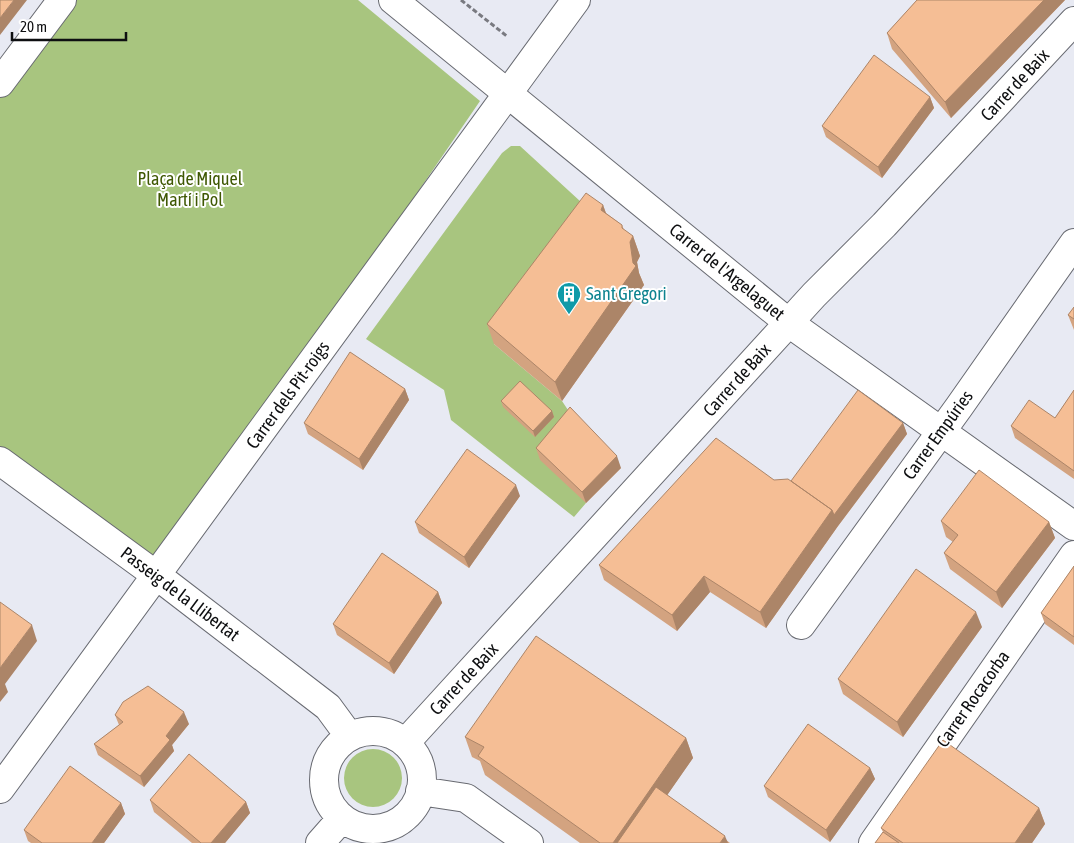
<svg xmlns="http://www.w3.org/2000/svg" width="1074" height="843" viewBox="0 0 1074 843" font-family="'Asap Condensed',sans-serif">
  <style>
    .green { fill: #a8c57f }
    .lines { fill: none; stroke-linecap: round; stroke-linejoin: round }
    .minor-casing { stroke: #686a71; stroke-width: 30 }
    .path { stroke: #797a80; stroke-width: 3; stroke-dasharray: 5 2.5; stroke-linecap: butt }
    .minor { stroke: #fff; stroke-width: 28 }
    .wall { fill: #d3a380 }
    .shaded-wall { fill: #ac8568 }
    .building { fill: #f5be95; stroke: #ac8568 }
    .labels { text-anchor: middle; stroke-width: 4; stroke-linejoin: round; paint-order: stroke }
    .street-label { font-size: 18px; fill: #0e0f11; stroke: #fff }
    .park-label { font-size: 18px; fill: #3f5803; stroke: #fff }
    .culture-label { font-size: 18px; fill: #0d838f; stroke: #fff; text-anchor: start }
  </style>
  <rect width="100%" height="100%" fill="#e8eaf3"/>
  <path class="green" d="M75,0H358L480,101L156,575L0,461V95Z
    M511,146H520L593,213L494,344L562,401L574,419L586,503L574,517L451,420L444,390L366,339L502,153Z
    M344 778a29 29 0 1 1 58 0a29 29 0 1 1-58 0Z"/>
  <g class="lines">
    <g class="minor-casing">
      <path id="minor" d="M393,0L789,323L1074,526
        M0,83L62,0
        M0,461L156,575L328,707L350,737
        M801,625L959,407L1074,243
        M324 780a49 49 0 1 1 98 0a49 49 0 1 1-98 0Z
        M405,743L814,295L884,225L1074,21
        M0,789L576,0
        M420,791L466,798L529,843
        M320,843L342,818
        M873,843L1074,555"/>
    </g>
    <path class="path" d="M461,0L508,37"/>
    <use href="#minor" class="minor"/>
  </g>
  <path class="wall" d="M917,0H1065L951,118L892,49L887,33Z
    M930,97L934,108L882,178L826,137L822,126Z
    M603,205L606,213L622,225L624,230L633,236L640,256L637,262L639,273L644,285L562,401L494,344L487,324Z
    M1074,307V330L1068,315Z
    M405,389L409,400L363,470L308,434L304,423Z
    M1074,390V479L1015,438L1011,426L1055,418Z
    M501,401L552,411L554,417L535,437L503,407Z
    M903,423L907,434L838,526L766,628L710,592L677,631L604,580L599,565L774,480L791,481Z
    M536,448L621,468L586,503L540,460Z
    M520,496L469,568L419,533L415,522Z
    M941,521L1049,522L1055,538L1002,608L950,569L944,553L953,542L946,537Z
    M1074,566V645L1045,624L1041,613Z
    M438,592L442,603L394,674L337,635L333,624Z
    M982,627L903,737L843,694L838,679Z
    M115,715L189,724L172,745L174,751L144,787L98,755L94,744L119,725Z
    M465,737L686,738L693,758L667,795L730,843H580L485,775L480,761L472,757Z
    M870,768L875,779L830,842L768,797L764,786Z
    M150,800L246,802L250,813L225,843H192L154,812Z
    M121,803L125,814L104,843H31L28,841L24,830Z
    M1039,808L1045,824L1032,843H875L883,832L881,828Z"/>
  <path class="shaded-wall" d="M14,0H27L0,35V18Z
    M1044,0H1065L951,118L945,102Z
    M930,97L934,108L882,178L878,167Z
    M603,205L610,225L601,210Z
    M633,236L640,256L637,262L639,273L644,285L562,401L555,382L633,263L630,242Z
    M405,389L409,400L363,470L359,459Z
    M552,411L554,417L535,437L533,431Z
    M903,423L907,434L838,526L766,628L760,612L832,510Z
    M617,456L621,468L586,503L582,492Z
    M516,485L520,496L469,568L464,557Z
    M1049,522L1055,538L1002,608L996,592Z
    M704,576L710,592L677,631L672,615Z
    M438,592L442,603L394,674L389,663Z
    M976,612L982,627L903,737L897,722Z
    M32,625L37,641L5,684L8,692L0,702V668Z
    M184,712L189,724L172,745L174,751L144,787L140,776L166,736Z
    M686,738L693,758L634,843H613Z
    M870,768L875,779L830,842L826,830Z
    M246,802L250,813L225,843H211Z
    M121,803L125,814L104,843H92Z
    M1039,808L1045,824L1032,843H1015Z
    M725,836L728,843H720Z"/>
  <path class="building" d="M0,0H14L0,18Z
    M917,0H1044L945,102L887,33Z
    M874,55L930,97L878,167L822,126Z
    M586,193L603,205L601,210L622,225V228L633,236L630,242L633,263L636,266L555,382L487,324Z
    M1074,307V319L1068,315Z
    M350,352L405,389L359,459L304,423Z
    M520,381L552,411L533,431L501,401Z
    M858,390L903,423L834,515L832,510L791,481Z
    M1074,390V471L1011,426L1029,400L1055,418Z
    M570,407L617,456L582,492L536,448Z
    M716,438L774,480L788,479L832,510L760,612L704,576L672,615L599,565Z
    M467,449L516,485L464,557L415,522Z
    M979,470L1049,522L996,592L944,553L958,535L941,521Z
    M382,553L438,592L389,663L333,624Z
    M1074,566V637L1041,613Z
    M916,569L976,612L897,722L838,679Z
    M0,602L32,625L0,668Z
    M536,636L686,738L613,843H600L478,756L484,747L465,737Z
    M148,686L184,712L166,736L170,740L140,776L94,744L123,722L115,715L123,702Z
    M808,724L870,768L826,830L764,786Z
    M943,740L1039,808L1015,843H903L881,828Z
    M189,754L246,802L211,843H201L150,800Z
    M70,766L121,803L92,843H42L24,830Z
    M656,787L725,836L720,843H617Z
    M883,832L899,843H875Z"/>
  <defs>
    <g id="building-pin" transform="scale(1.25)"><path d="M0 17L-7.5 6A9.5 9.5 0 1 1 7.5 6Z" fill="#0f9aa8" stroke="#fff"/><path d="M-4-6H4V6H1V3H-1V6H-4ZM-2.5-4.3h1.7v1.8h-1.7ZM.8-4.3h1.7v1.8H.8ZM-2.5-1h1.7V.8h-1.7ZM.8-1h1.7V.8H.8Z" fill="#fff"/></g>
  </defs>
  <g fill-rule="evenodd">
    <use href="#building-pin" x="569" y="294"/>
  </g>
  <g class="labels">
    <g class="street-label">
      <text transform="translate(1015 85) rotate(-47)" y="6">Carrer de Baix</text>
      <text transform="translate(727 272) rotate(39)" y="6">Carrer de l'Argelaguet</text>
      <text transform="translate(737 380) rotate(-48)" y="6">Carrer de Baix</text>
      <text transform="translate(288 395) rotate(-54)" y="6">Carrer dels Pit-roigs</text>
      <text transform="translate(938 435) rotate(-54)" y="6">Carrer Empúries</text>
      <text transform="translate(180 594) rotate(37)" y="6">Passeig de la Llibertat</text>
      <text transform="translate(464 679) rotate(-47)" y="6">Carrer de Baix</text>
      <text transform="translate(973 699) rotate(-55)" y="6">Carrer Rocacorba</text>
    </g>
    <g class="park-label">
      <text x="190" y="185">Plaça de Miquel<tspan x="190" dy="21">Martí i Pol</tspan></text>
    </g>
    <g class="culture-label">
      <text x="586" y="300">Sant Gregori</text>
    </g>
  </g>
  <path d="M12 32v8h114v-8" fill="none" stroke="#0e0f11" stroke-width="2.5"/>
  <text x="20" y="32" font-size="15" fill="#0e0f11" stroke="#ffffff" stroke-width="4" paint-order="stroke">20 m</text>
</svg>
